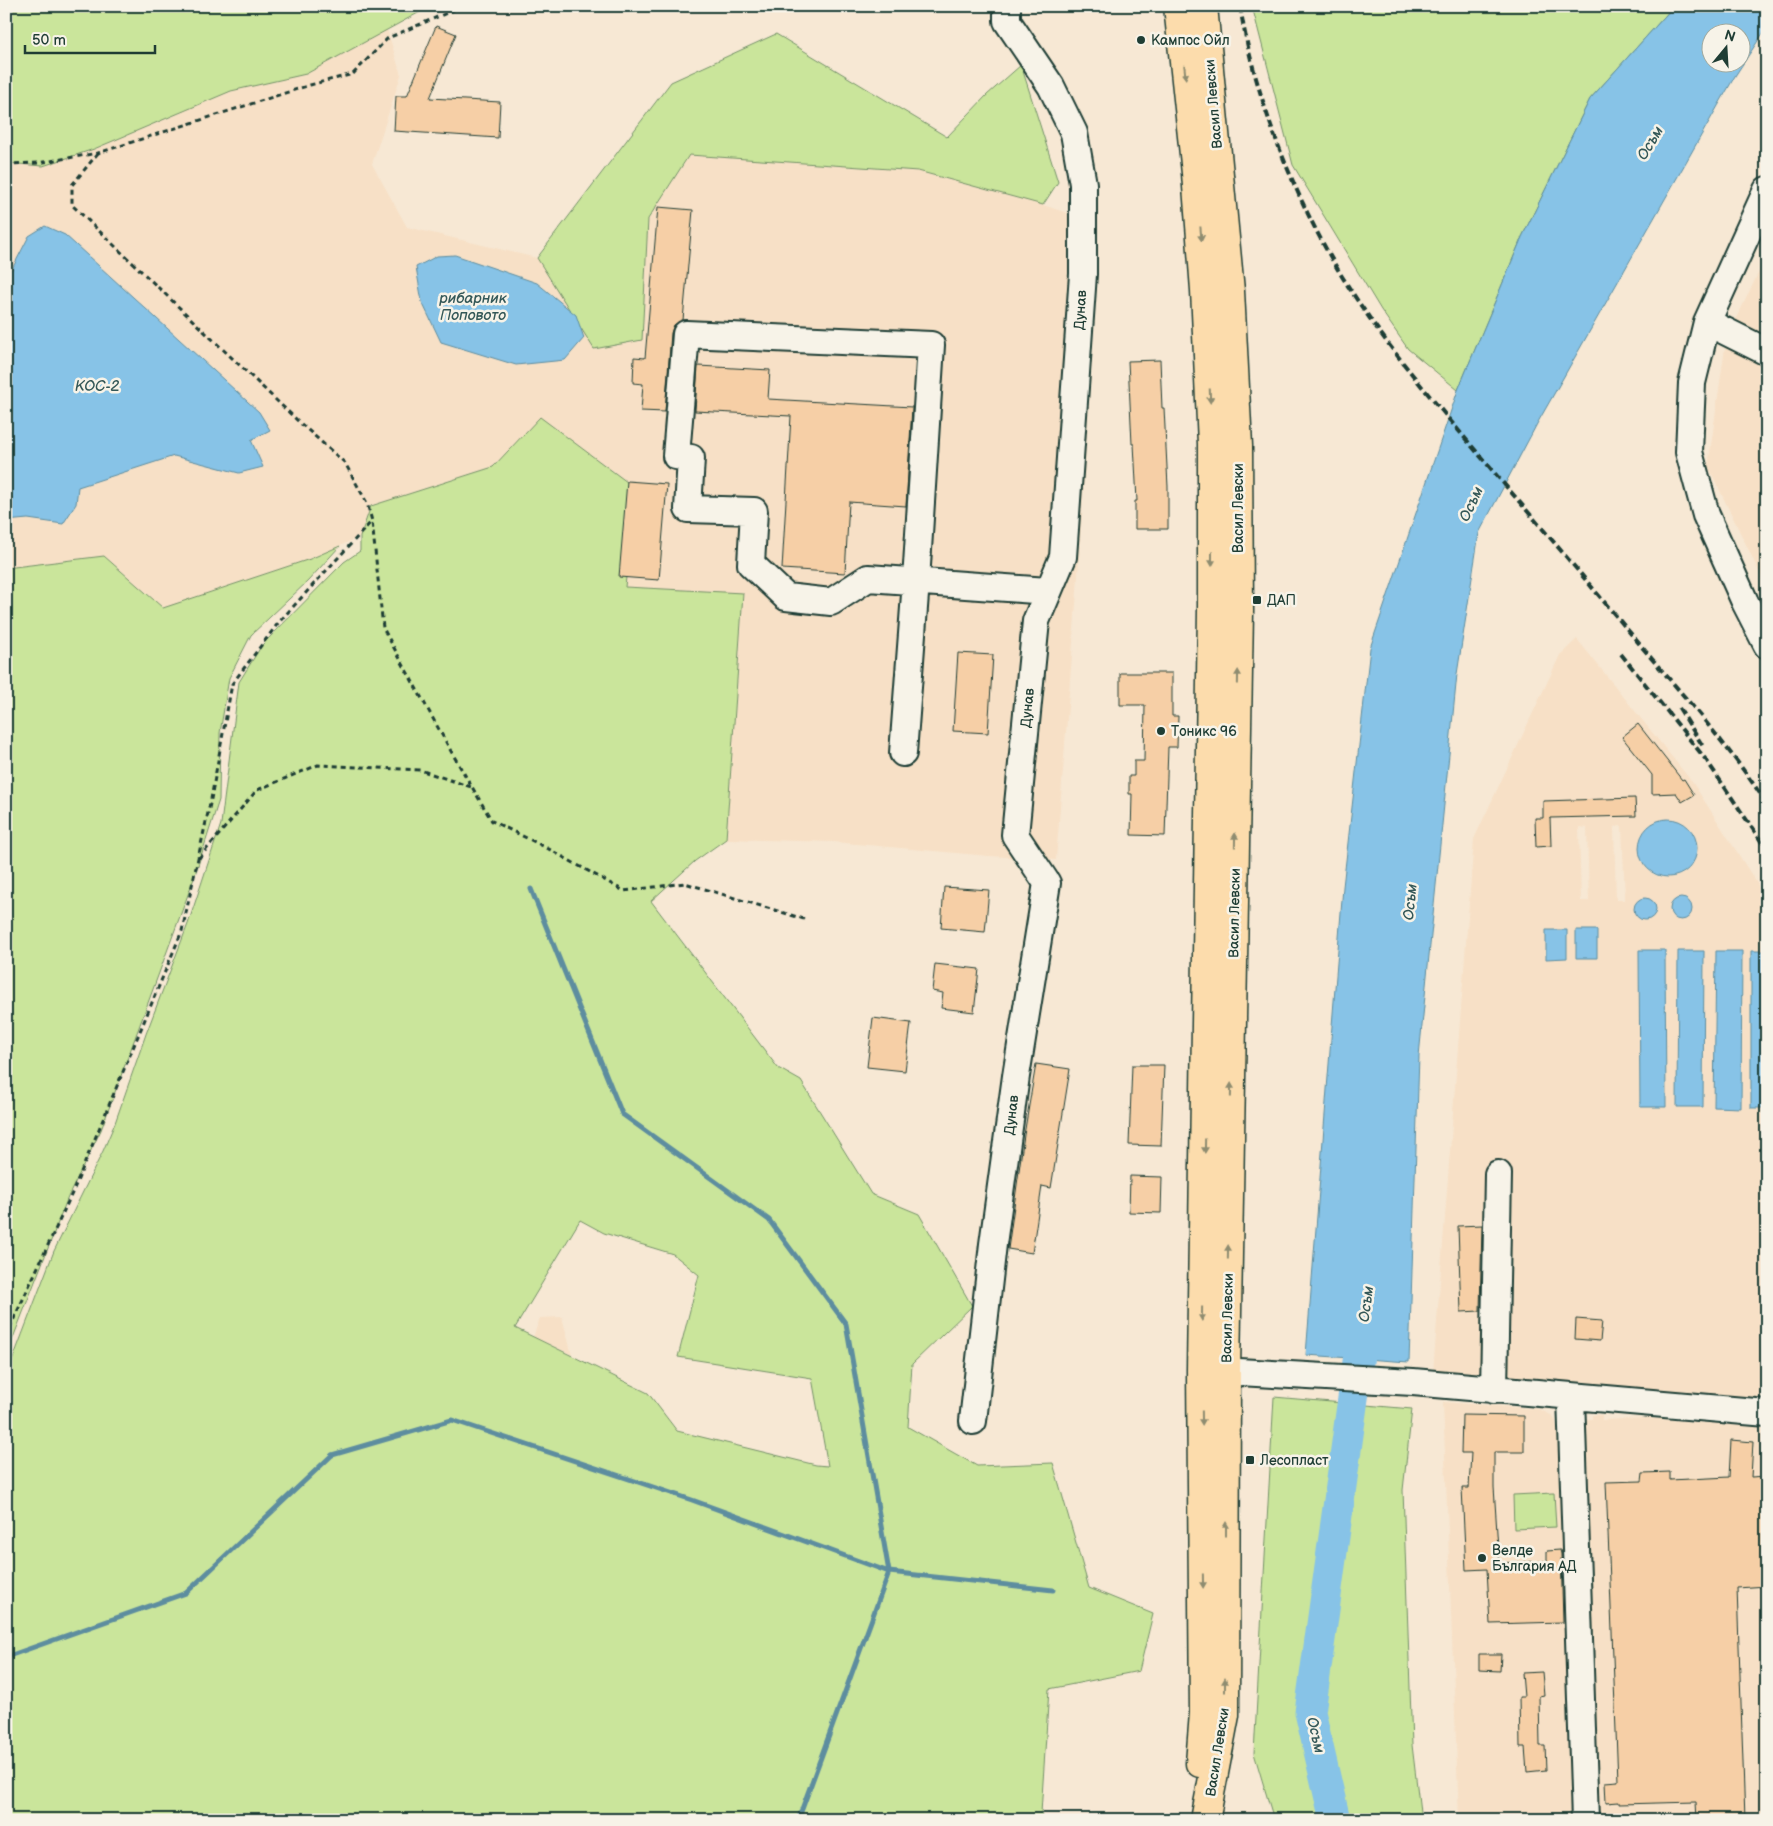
<svg xmlns="http://www.w3.org/2000/svg" width="1773" height="1826" viewBox="0 0 1773 1826" font-family="'Balsamiq Sans',sans-serif">
  <style>
    .built { fill: #f7e0c6; fill-rule: evenodd }
    .green { fill: #cae59b; stroke: #749168; fill-rule: evenodd }
    .water { fill: #87c3e7; stroke: #5d8d9f; fill-rule: evenodd }
    .lines { fill: none; stroke-linecap: round; stroke-linejoin: round }
    .stream { stroke: #5d8d9f; stroke-width: 5 }
    .river { stroke: #87c3e7; stroke-width: 31 }
    .building { fill: #f6cfa6; stroke: #1f3d34 }
    .minor-casing { stroke: #1f3d34; stroke-width: 30 }
    .major-casing { stroke: #1f3d34; stroke-width: 31 }
    .path { stroke: #1f3d34; stroke-width: 3; stroke-dasharray: 5 4; stroke-linecap: butt }
    .minor { stroke: #f7f3e8; stroke-width: 26 }
    .major { stroke: #fcdcac; stroke-width: 28 }
    .rail { stroke: #1f3d34; stroke-width: 4; stroke-dasharray: 8 4; stroke-linecap: butt }
    .oneway { fill: #8e8c70 }
    .poi-dot { fill: #1f3d34; stroke: #f7f3e8; stroke-width: 2 }
    .labels { text-anchor: middle; stroke-width: 5; stroke-linejoin: round; paint-order: stroke }
    .poi-label { font-size: 14px; fill: #1f3d34; stroke: #f7f3e8; text-anchor: start }
    .street-label { font-size: 14px; fill: #1f3d34; stroke: #f7f3e8 }
    .water-label { font-size: 15px; font-style: italic; fill: #345858; stroke: #f7f3e8 }
  </style>
  <rect width="100%" height="100%" fill="#f7e8d4"/>
  <filter id="ink" filterUnits="userSpaceOnUse"><feTurbulence type="fractalNoise" baseFrequency=".02" numOctaves="2"/><feDisplacementMap in="SourceGraphic" scale="10" xChannelSelector="R" yChannelSelector="G"/><feConvolveMatrix kernelMatrix="1 2 1 2 8 2 1 2 1" color-interpolation-filters="sRGB"/></filter>
  <g filter="url(#ink)">
    <path class="built" d="M387,29L401,75L372,164L407,227L537,258L595,349L642,340L648,219L689,155L918,171L1043,205L1092,221V357L1077,591L1056,860L989,856L834,842L726,839L743,594L625,587L635,488L540,418L493,467L371,506L360,537L310,559L163,608L104,556L6,568V163L43,166L94,149L231,91L306,74Z
      M1767,255V588L1708,466L1726,340Z
      M1577,639L1693,783L1767,899V951H1751L1752,1108H1767V1403L1433,1373L1474,839L1560,655ZM1667,819L1683,823L1693,835L1691,866L1678,876L1660,877L1652,873L1646,867L1641,836L1652,824ZM1622,826L1625,900H1616L1614,827ZM1579,827L1587,828L1589,901H1581ZM1639,950H1665L1666,1107ZM1678,951L1704,952L1703,1107H1677ZM1716,951H1742L1741,1107H1714Z
      M562,1317L572,1355L533,1337L540,1318Z
      M1443,1402L1539,1409L1551,1415L1555,1420L1559,1433L1586,1432L1585,1419H1592V1415H1602V1420L1648,1418L1767,1428V1820H1459Z"/>
    <path class="green" d="M6,6H431L306,74L231,91L94,149L43,166L6,163Z
      M1252,6H1674L1590,99L1522,237L1458,390L1408,349L1381,310L1293,165Z
      M776,34L947,137L987,95L1021,65L1058,182L1043,205L918,171L689,155L648,219L642,340L594,349L537,258L671,82Z
      M540,417L635,488L625,587L743,593L726,839L695,861L651,901L778,1068L801,1081L871,1194L919,1214L972,1306L912,1364L908,1427L977,1466L1053,1463L1089,1588L1153,1614L1139,1671L1049,1689L1041,1813L1043,1820H6V1377L54,1251L103,1151L115,1123L146,1034L188,924L221,824L239,682L262,645L344,562L360,551V537L371,506L493,467ZM580,1220L604,1233L673,1254L699,1275L678,1357L812,1378L828,1466L816,1465L677,1431L648,1393L515,1328Z
      M340,546L308,581L251,635L229,678L220,733L219,800L193,881L101,1130L68,1197L6,1356V704L8,677L6,672V568L104,556L163,608L310,559Z
      M1274,1397L1412,1409L1403,1490L1412,1745L1421,1820H1274L1254,1753Z
      M1554,1493L1556,1527L1514,1529L1513,1495Z"/>
    <path class="water" d="M1674,6H1767V27L1735,76L1538,422L1479,533L1457,674L1419,1056L1409,1362L1306,1355L1343,887L1370,648L1458,390L1522,237L1590,99ZM1710,32H1740V62H1710Z
      M45,226L65,235L259,412L270,430L251,440L263,467L239,473L174,456L78,487L76,504L63,524L28,519L6,521V272L11,271L29,236Z
      M455,255L537,283L576,315L584,338L565,360L516,365L441,342L422,302L416,267L437,256Z
      M1639 848a29 29 0 1 1 58 0a29 29 0 1 1-58 0Z
      M1670 909a11 11 0 1 1 22 0a11 11 0 1 1-22 0Z
      M1634 909a11 11 0 1 1 22 0a11 11 0 1 1-22 0Z
      M1546,930H1567V958L1546,959Z
      M1576,930H1597V958H1576Z
      M1639,950H1665L1666,1107H1640Z
      M1678,951H1704L1703,1107H1677Z
      M1716,951H1742L1741,1108L1714,1107Z
      M1751,951H1767V1108H1751Z"/>
    <g class="lines">
      <path class="stream" d="M6,1657L186,1593L332,1455L452,1420L692,1500L889,1572L846,1324L769,1220L622,1114L531,889
        M798,1820L889,1572L1053,1590"/>
      <path class="river" d="M1335,1820L1310,1712L1364,1318"/>
    </g>
    <path class="building" d="M436,26L456,34L430,98L500,102L498,138L394,131L396,96H407Z
      M658,207L693,210L683,320L674,325L671,333L665,412L641,411L643,384L633,383L634,357L645,358Z
      M1160,360L1162,408H1164L1168,487V529H1135V501H1137L1134,444H1132L1128,361Z
      M698,366L770,370L768,399L912,407L906,506L849,502L845,573L782,569L791,416L695,411Z
      M627,481L667,484L659,580L619,577Z
      M958,653L993,655L988,733L953,731Z
      M1120,673H1172V716H1178L1177,747H1168L1165,836L1131,835L1132,794H1129V776H1134V761H1144L1145,705H1120Z
      M1638,724L1682,780L1684,779L1694,795L1682,802L1676,793L1652,794V775L1622,737Z
      M1635,798L1636,816L1550,818L1551,846L1536,847L1535,818H1543V801Z
      M944,887L989,890L985,932L941,928Z
      M935,964L979,969L974,1012L941,1008L943,993L932,991Z
      M873,1018L911,1023L905,1071L867,1067Z
      M1036,1064L1070,1069L1051,1188L1042,1186L1032,1253L1008,1249L1024,1135Z
      M1132,1065H1164L1161,1146L1129,1145Z
      M1130,1176L1162,1177L1161,1213L1129,1212Z
      M1482,1225L1480,1311L1461,1312L1458,1226Z
      M1576,1319L1602,1321L1600,1341L1575,1339Z
      M1462,1415L1524,1416V1452H1494V1487L1499,1563L1547,1561V1551L1560,1550L1561,1554L1563,1622L1490,1624L1487,1569L1466,1570L1462,1488H1469L1471,1453H1461Z
      M1731,1440L1753,1442L1751,1477L1767,1476V1586L1737,1588L1745,1820H1697L1696,1802L1619,1804V1802L1606,1803L1605,1782L1618,1781L1606,1482L1642,1481L1643,1473L1670,1472V1480L1729,1477Z
      M1479,1654H1501L1500,1671L1479,1670Z
      M1542,1672L1544,1695L1539,1696L1540,1746H1545L1546,1770L1527,1772L1525,1747H1520L1519,1697H1524L1522,1673Z"/>
    <g class="lines">
      <g class="minor-casing">
        <path id="minor" d="M1767,190L1707,322L1692,383L1689,452L1706,515L1745,602L1767,645
          M1707,322L1767,352
          M903,753L916,581L931,345L686,334L676,456L691,458L688,509L754,511L751,564L786,597L831,602L868,578L1048,591
          M1204,1370L1413,1382L1767,1413
          M1494,1390L1498,1174
          M1571,1397L1585,1820
          M973,1421L993,1244L1016,1076L1047,883L1015,835L1036,621L1063,557L1083,274V184L1074,133L1051,86L1007,21V6"/>
      </g>
      <g class="major-casing">
        <path id="major" d="M1178,6L1196,173L1205,290L1212,444V609L1201,1370L1204,1713L1200,1763
          M1203,6L1230,291L1238,446L1239,611L1226,1371L1225,1715L1205,1820"/>
      </g>
      <path class="path" d="M98,153L72,185V205L299,422L345,463L367,503L372,521L383,628L452,753L492,821L547,848L624,891L685,883L804,919
        M6,164L38,163L98,153L310,85L353,74L388,38L463,6
        M199,858L257,790L318,765L420,770L471,787
        M6,1336L73,1191L182,931L211,799L232,684L279,622L372,521"/>
      <use href="#minor" class="minor"/>
      <use href="#major" class="major"/>
      <path class="rail" d="M1240,6C1254,96 1295,200 1343,278C1387,349 1444,413 1498,477C1550,537 1601,598 1652,659C1692,705 1733,752 1767,804
        M1621,654L1707,761L1767,850
        M1679,708L1704,748"/>
    </g>
    <defs><path id="oneway-solid" d="M-6-.8H1V-3.2L6.5 0L1 3.2V.8H-6Z" transform="scale(1.25)"/></defs>
    <g class="oneway">
      <use href="#oneway-solid" transform="translate(1185 72) rotate(84)"/>
      <use href="#oneway-solid" transform="translate(1201 234) rotate(85)"/>
      <use href="#oneway-solid" transform="translate(1210 396) rotate(88)"/>
      <use href="#oneway-solid" transform="translate(1212 559) rotate(90)"/>
      <use href="#oneway-solid" transform="translate(1238 677) rotate(-89)"/>
      <use href="#oneway-solid" transform="translate(1235 840) rotate(-89)"/>
      <use href="#oneway-solid" transform="translate(1231 1090) rotate(-89)"/>
      <use href="#oneway-solid" transform="translate(1205 1146) rotate(91)"/>
      <use href="#oneway-solid" transform="translate(1228 1252) rotate(-89)"/>
      <use href="#oneway-solid" transform="translate(1202 1314) rotate(91)"/>
      <use href="#oneway-solid" transform="translate(1202 1418) rotate(89)"/>
      <use href="#oneway-solid" transform="translate(1226 1529) rotate(-90)"/>
      <use href="#oneway-solid" transform="translate(1203 1581) rotate(89)"/>
      <use href="#oneway-solid" transform="translate(1225 1685) rotate(-90)"/>
    </g>
  </g>
  <g class="poi-dot">
    <circle cx="1141" cy="40" r="5"/>
    <rect x="1252" y="595" width="10" height="10" rx="2.5"/>
    <circle cx="1161" cy="731" r="5"/>
    <rect x="1245" y="1455" width="10" height="10" rx="2.5"/>
    <circle cx="1482" cy="1558" r="5"/>
  </g>
  <g class="labels">
    <g class="poi-label">
      <text x="1151" y="45">Кампос Ойл</text>
      <text x="1267" y="605">ДАП</text>
      <text x="1171" y="736">Тоникс 96</text>
      <text x="1260" y="1465">Лесопласт</text>
      <text x="1492" y="1555">Велде<tspan x="1492" dy="16">България АД</tspan></text>
    </g>
    <g class="street-label">
      <text transform="translate(1213 104) rotate(-95)" y="5">Васил Левски</text>
      <text transform="translate(1080 310) rotate(-86)" y="5">Дунав</text>
      <text transform="translate(1238 508) rotate(-90)" y="5">Васил Левски</text>
      <text transform="translate(1027 708) rotate(-84)" y="5">Дунав</text>
      <text transform="translate(1234 913) rotate(-89)" y="5">Васил Левски</text>
      <text transform="translate(1011 1115) rotate(-83)" y="5">Дунав</text>
      <text transform="translate(1227 1318) rotate(-89)" y="5">Васил Левски</text>
      <text transform="translate(1217 1752) rotate(-81)" y="5">Васил Левски</text>
    </g>
    <g class="water-label">
      <text transform="translate(1650 143) rotate(-59)" y="5">Осъм</text>
      <text x="473" y="303">рибарник<tspan x="473" dy="17">Поповото</tspan></text>
      <text x="97" y="391">КОС-2</text>
      <text transform="translate(1471 504) rotate(-65)" y="5">Осъм</text>
      <text transform="translate(1410 902) rotate(-84)" y="5">Осъм</text>
      <text transform="translate(1366 1304) rotate(-82)" y="5">Осъм</text>
      <text transform="translate(1316 1735) rotate(77)" y="5">Осъм</text>
    </g>
  </g>
  <rect width="1773" height="1826" fill="none" stroke="#f7f3e8" stroke-width="25"/>
  <rect x="12" y="12" width="1748" height="1801" fill="none" stroke="#1f3d34" stroke-width="2" filter="url(#ink)"/>
  <g transform="translate(1726 48) rotate(18)"><circle r="24" fill="#f7f3e8" stroke="#a1aaa0"/>
  <path d="M0-4L9 19L0 12L-9 19Z" fill="#1f3d34"/>
  <text y="-8" font-size="14" font-weight="bold" text-anchor="middle" fill="#1f3d34">N</text>
  </g>
  <path d="M25 45v8h130v-8" fill="none" stroke="#1f3d34" stroke-width="2.5"/>
  <text x="32" y="45" font-size="15" fill="#1f3d34" stroke="#f7f3e8" stroke-width="4" paint-order="stroke">50 m</text>
</svg>
